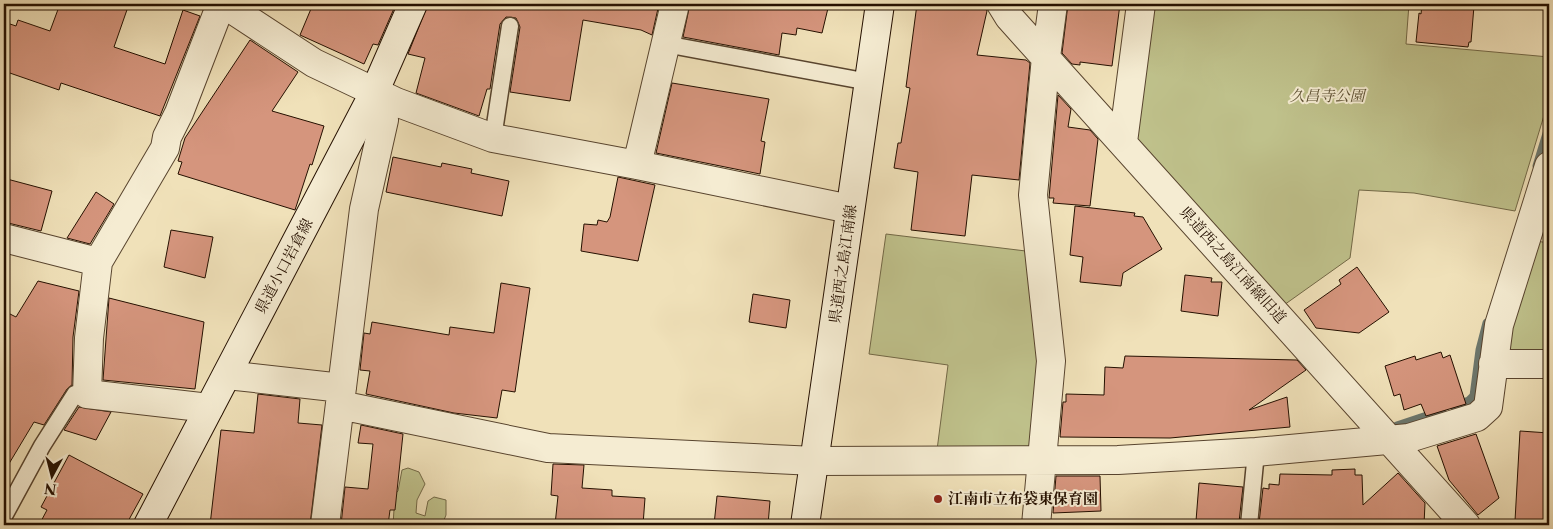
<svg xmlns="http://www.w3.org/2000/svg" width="1553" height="529" viewBox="0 0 1553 529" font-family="'Libre Caslon Text','Noto Serif JP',serif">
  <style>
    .green { fill: #bfc18b; stroke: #726846 }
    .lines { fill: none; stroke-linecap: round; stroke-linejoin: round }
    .stream { stroke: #6c776d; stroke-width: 9 }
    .building { fill: #d5957d; stroke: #251000 }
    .lane-casing { stroke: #58442e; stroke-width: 19 }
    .street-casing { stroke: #58442e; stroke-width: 30 }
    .secondary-casing { stroke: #251000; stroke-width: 30 }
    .lane { stroke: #f5ecd2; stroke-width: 16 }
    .street { stroke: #f5ecd2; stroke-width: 28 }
    .secondary { stroke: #f5ecd2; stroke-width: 28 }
    .poi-dot { fill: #8f2418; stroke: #f5ecd2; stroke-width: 2 }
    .labels { text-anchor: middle; stroke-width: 4; stroke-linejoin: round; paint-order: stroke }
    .park-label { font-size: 15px; font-style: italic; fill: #5b4e31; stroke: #f5ecd2 }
    .street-label { font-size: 15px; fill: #251000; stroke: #f5ecd2 }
    .poi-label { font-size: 15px; font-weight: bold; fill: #251000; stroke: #f5ecd2; text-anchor: start }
  </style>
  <rect width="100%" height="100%" fill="#f0e1b9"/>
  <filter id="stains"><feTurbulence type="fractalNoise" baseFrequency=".004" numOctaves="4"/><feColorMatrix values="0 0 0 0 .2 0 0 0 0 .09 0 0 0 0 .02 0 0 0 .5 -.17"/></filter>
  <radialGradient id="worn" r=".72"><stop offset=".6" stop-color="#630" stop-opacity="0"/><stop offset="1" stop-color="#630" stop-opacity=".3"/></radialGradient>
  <path class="green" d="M1152,4H1409L1406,44L1549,57V99L1515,211L1414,193L1359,190L1350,258L1284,305L1134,138Z
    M886,234L1034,252L1045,363L1036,450H937L948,365L869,354Z
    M1536,241L1549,243V356H1510L1503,346Z
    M408,468L419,472L425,484L417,500L416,513L425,516L428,501L434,497L446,500V515L442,525H393L395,494L398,491L402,470Z"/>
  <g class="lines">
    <path class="stream" d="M1537,166L1549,127
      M1454,406L1469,401L1474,396L1480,350L1487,323
      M1397,426L1442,411"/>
  </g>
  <path class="building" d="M60,4H129L114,47L165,64L183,10L200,16L160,116L61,83L59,90L4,71V22L16,26L18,20L50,31Z
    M313,4H396L378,45L373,44L364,64L300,35Z
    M428,4H659L652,35L641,30L583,20L570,101L510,92L520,27L516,18L506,17L500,24L490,89H487L479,116L416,93L425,58L408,54Z
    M690,4H829L822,33L797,28L796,35L782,33L779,55L683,37Z
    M917,4H985L987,11L977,55L1026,60L1030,63L1019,180L972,175L965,236L911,230L918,172L894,168L898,143H901L910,88L906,87Z
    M1068,4H1120L1112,66L1080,62V65L1072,64L1062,53Z
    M1422,4L1474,6L1471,42H1469L1468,47L1416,42L1419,13L1421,14Z
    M250,40L298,72L272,111L324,126L312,165L310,164L295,210L178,174L182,162L178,161L185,138Z
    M672,83L769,99L761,141L765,142L760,174L656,153Z
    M1058,95L1071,109L1068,127L1090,130L1098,139L1090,206L1053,203L1054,198H1049Z
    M393,157L441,167L442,163L472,169L471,173L509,181L502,216L386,192Z
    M618,177L655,185L638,261L581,251L584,224L597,225L598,220L607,222L610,217Z
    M7,179L52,191L41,231L4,222V192Z
    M96,192L114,204L90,244L67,238Z
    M1075,206L1135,213L1134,216L1143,217L1162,249L1123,273L1121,286L1080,282L1083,257L1070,255Z
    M171,230L213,237L205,278L164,267Z
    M1357,267L1389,312L1359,333L1316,328L1304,310L1341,284L1339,280Z
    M1185,275L1212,278L1211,282H1222L1218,316L1181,311Z
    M38,281L79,291L73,337L72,385L67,389L44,425L34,422L4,472V311L16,317Z
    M501,283L530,288L515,392L502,390L497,418L454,413L366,394L370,371L360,370L364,333L370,334L372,322L449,335L450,327L494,333Z
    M753,294L790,300L786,328L749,322Z
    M109,298L204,322L195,389L103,380Z
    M1441,352L1443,358L1450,355L1466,404L1426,416L1421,404L1404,410L1400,394L1394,396L1385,366L1415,356L1416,360Z
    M1125,356L1297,360L1306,370L1249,410L1287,397L1290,427L1170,438L1060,437L1063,402H1066V394L1104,395L1105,367L1123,368Z
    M258,394L300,399L298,423L322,425L310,525H210L221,430L254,433Z
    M79,407L111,412L96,440L64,430Z
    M361,425L403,434L395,510H390L388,525H341L345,487L368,489L373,444L358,443Z
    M1520,431L1549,433V525L1515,521Z
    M1476,434L1499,498L1478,515L1449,480L1437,446Z
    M69,455L143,494L126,525H39L47,510L41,507Z
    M553,464L584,465L582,488L612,490V496L645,498L643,525H555L558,496L551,495Z
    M1355,469V475H1362L1363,505L1398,473L1425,503L1424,525L1259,523L1263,488L1269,489V484L1279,485L1280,474L1332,475V470Z
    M1056,476H1100L1101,511L1053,513Z
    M1199,483L1243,487L1239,522L1228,521V524L1196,521Z
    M717,496L770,501L768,525H714Z"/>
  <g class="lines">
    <g class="lane-casing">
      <path id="lane" d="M665,44L869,82
        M493,138L510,26
        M4,516L42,446L75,394H87
        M1249,525L1256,452"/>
    </g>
    <g class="street-casing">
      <path id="street" d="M224,4L314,63L396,102L493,138L637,165L850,209
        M1001,4L1009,17L1466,525
        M1123,142L1141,4
        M637,165L675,4
        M4,238L98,262
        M1493,364H1549
        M227,375L342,388
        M340,405L548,448L815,461L1118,460L1256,452L1409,438L1477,417L1488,407L1499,325L1549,166
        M209,408L87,394L89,338L98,262L165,148L167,137L179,113L221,4
        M325,525L364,209L384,120L374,93
        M1036,525L1051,361L1033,195L1046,57L1053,4"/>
    </g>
    <g class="secondary-casing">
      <path id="secondary" d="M148,525L374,93L413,4
        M805,525L880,4"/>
    </g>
    <use href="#lane" class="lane"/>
    <use href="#street" class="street"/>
    <use href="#secondary" class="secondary"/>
  </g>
  <circle class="poi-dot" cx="938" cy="499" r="5"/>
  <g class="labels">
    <g class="park-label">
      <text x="1327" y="101">久昌寺公園</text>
    </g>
    <g class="street-label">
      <text transform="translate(843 264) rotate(-82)" y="5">県道西之島江南線</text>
      <text transform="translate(1233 265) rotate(48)" y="5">県道西之島江南線旧道</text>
      <text transform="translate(284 266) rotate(-62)" y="5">県道小口岩倉線</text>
    </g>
    <g class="poi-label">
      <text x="948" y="504">江南市立布袋東保育園</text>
    </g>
  </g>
  <rect width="1553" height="529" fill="none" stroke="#f0e1b9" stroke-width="20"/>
  <rect x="5" y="5" width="1543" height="519" fill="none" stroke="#251000" stroke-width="2.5"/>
  <rect x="10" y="10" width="1533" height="509" fill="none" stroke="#251000"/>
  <g transform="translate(52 476) rotate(187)" stroke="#f5ecd2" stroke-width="4" paint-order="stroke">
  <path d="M0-4L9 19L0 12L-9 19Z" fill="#251000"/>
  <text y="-8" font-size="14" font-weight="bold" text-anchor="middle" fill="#251000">N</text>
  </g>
  <rect width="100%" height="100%" filter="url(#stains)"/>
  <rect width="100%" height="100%" fill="url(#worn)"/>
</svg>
